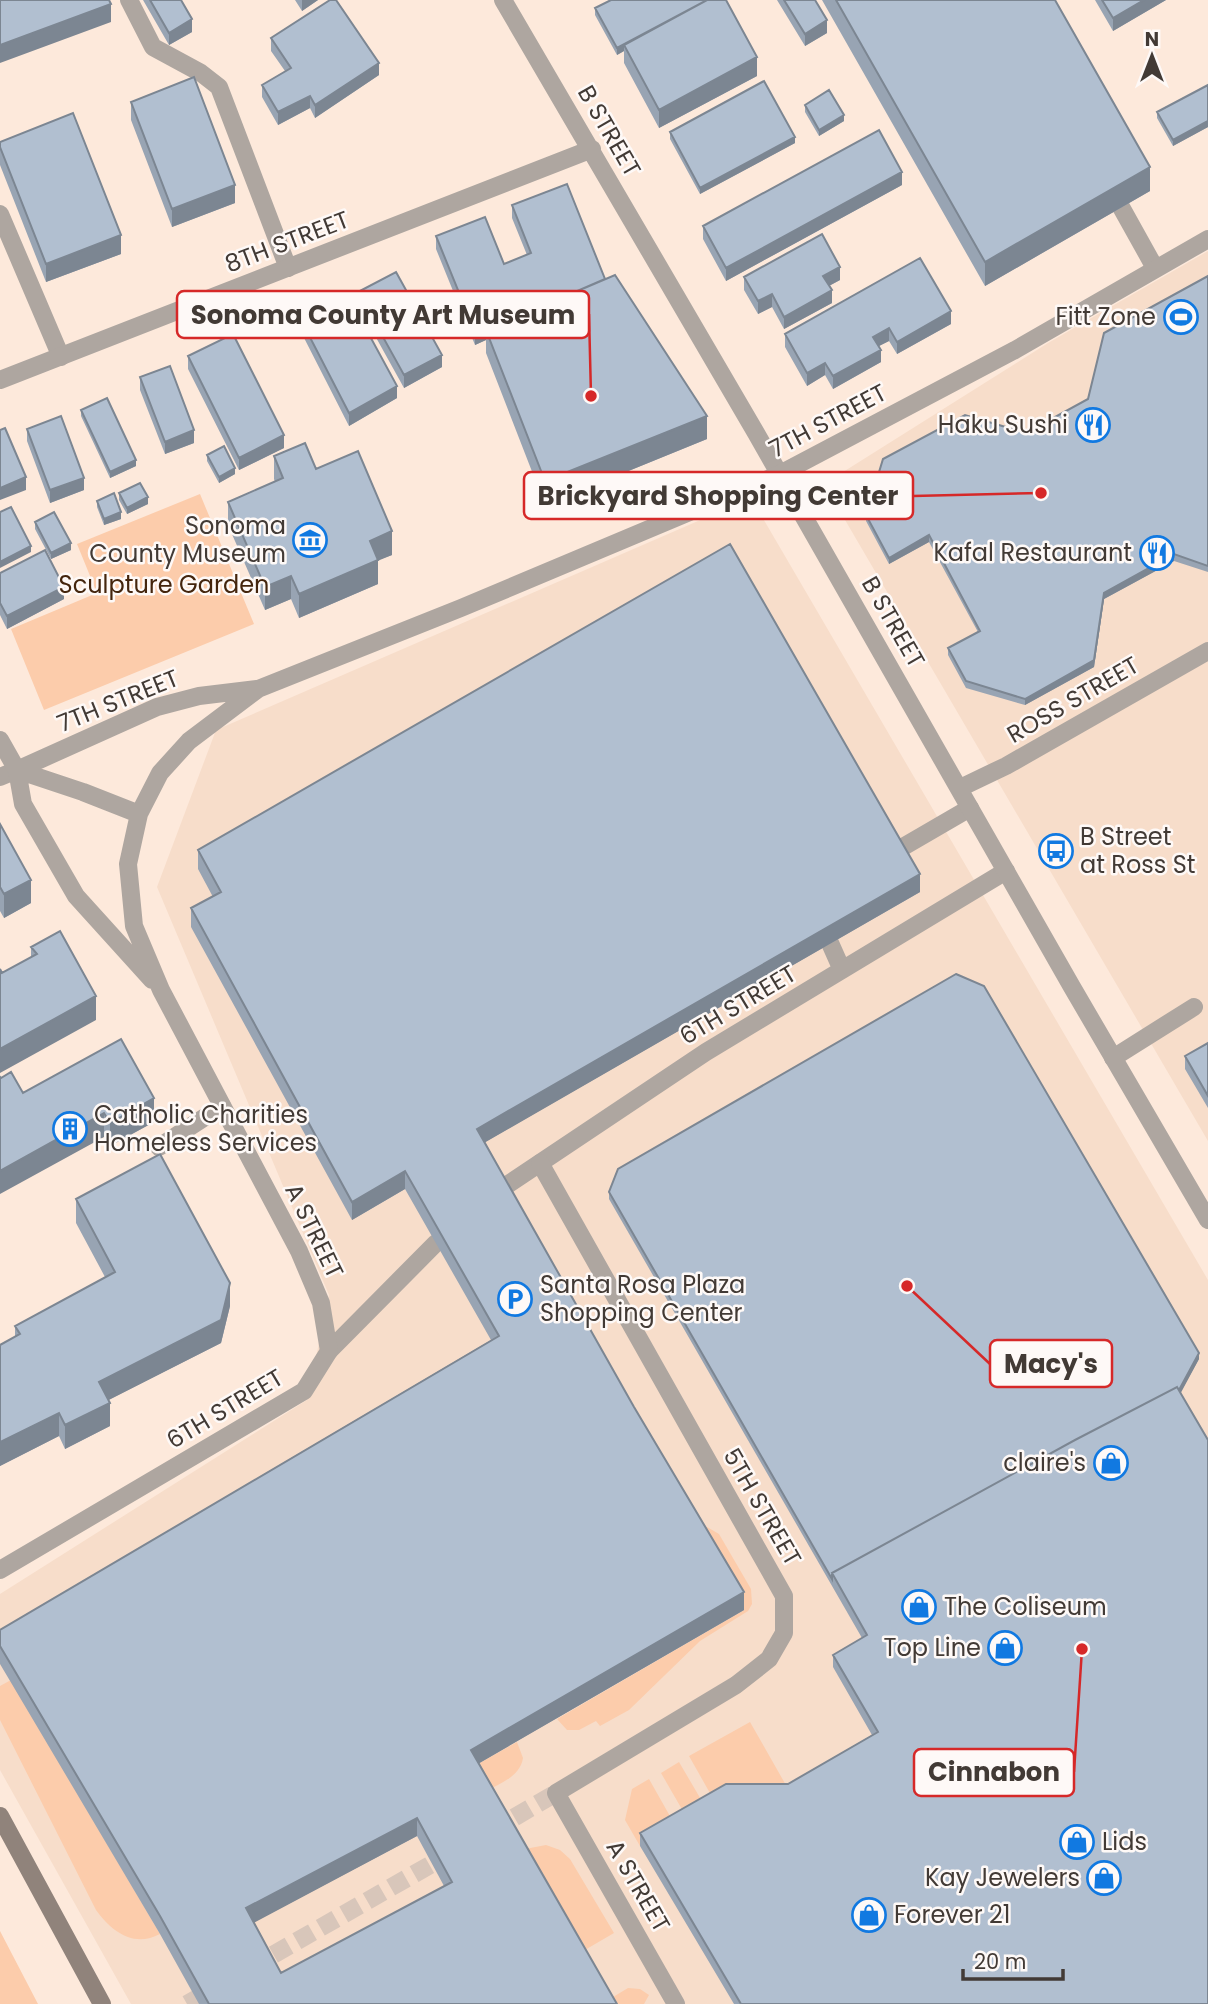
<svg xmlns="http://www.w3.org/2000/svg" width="1208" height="2004" viewBox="0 0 1208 2004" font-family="Poppins,sans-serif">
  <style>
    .built { fill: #f7ddca }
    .green { fill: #fcccab }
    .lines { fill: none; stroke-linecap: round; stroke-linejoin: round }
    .minor-tunnel { stroke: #d8c6ba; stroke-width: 18; stroke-dasharray: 18 9; stroke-linecap: butt }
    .service { stroke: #aea6a0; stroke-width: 18 }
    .minor { stroke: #aea6a0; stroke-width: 18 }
    .tertiary { stroke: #aea6a0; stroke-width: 18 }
    .secondary { stroke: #90837b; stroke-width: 18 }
    .wall { fill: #98a4b3; fill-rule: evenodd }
    .shaded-wall { fill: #7c8692 }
    .building { fill: #b1bfd0; stroke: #7c8692; stroke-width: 2; fill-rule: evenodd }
    .labels { text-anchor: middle; stroke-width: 5; stroke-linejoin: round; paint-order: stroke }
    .street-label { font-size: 24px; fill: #423a35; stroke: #fef9f7 }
    .poi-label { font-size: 24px; fill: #423a35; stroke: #fef9f7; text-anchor: end }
    .park-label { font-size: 24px; fill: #44250d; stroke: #fef9f7 }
    .leader { fill: none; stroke: #d62828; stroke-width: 2.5 }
    .callout-dot { fill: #d62828; stroke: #fef9f7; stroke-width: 2.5 }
    .callout { fill: #fef9f7; stroke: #d62828; stroke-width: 2.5 }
    .callout-label { font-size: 26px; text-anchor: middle; font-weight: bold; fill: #423a35 }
  </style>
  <rect width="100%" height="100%" fill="#fde9db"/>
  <path class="built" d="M1208,251V1141L824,484L1048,343Z
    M751,498L1208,1280V2004H131L0,1770V1594L307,1400L329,1295L157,887L216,730Z"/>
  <path class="green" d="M200,494L254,624L44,710L11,629L97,593L77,544Z
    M707,1527L719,1534L751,1589L752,1604L748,1611L700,1641L629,1710L600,1726L596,1721L579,1730H567L557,1719L744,1610L700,1528Z
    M11,1680L160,1934C134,1948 112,1932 96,1910L0,1720V1686Z
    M750,1722L791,1794L715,1802L689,1756Z
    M517,1742L523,1758C520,1777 500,1783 485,1792L471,1768Z
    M679,1762L706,1808L687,1818L661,1773Z
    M649,1779L675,1825L640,1846L625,1820L632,1789Z
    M546,1845L560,1850L570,1859L614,1933L578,1954L525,1849Z
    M0,1931L38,2004H0Z
    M628,1988L640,1989L649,1995L644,2004H613V1997Z"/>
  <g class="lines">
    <path class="minor-tunnel" d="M491,1831L556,1793
      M250,1968L451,1853
      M187,2004L217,1987"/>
    <path class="service" d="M129,0L153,47L201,73L219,87L288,268
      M1121,207L1155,268
      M0,214L61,357
      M896,851L970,808
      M830,943L842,970
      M1113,1058L1194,1007
      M159,1147L222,1106
      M501,1189L706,1052L1006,871
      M329,1351L436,1243"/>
    <path class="minor" d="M503,0L756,433L1072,987L1208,1220
      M0,380L592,149
      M0,777L17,770
      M960,788L1006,766L1208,651
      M540,1163L784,1596V1633L769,1659L736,1685L556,1793L676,2004"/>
    <path class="tertiary" d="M0,740L17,770L23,804L76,896L152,980
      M17,770L157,707L199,696L257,689
      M17,770L83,792L139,814
      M0,1570L304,1391L329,1351L321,1303L299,1251L161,990L134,926L128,864L139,814L160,773L189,741L258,689L461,608L780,474L1015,350L1208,239"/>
    <path class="secondary" d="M0,1816L102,2004"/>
  </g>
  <path class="wall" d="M143,0H181L192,32L169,45Z
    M295,0H318L302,11Z
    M777,0H815L827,33L805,46Z
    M822,0H1055L1150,191L985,286Z
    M1095,0H1166L1113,31Z
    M595,8L757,76L659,128L624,63V51L617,55L595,15Z
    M271,38L379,75L315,118L310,108L278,125L262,97V85L285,71L271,51Z
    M1208,85V127L1173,146L1157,118V112Z
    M131,102L235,203L172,227L131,120Z
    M805,105L844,121L819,136L805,112Z
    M670,132L795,143L700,194L670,139Z
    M0,142L121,254L46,282L0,165Z
    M902,185L726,281L703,239V226Z
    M512,205L605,279L707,439L545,505L486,353V340L475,345L436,249V236L504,264L527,255L512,218Z
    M1208,276V572L1174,561L1104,599L1094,667L1025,705L966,688L948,655V648L978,632L929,542L889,564L866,521V515L1026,433L1088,399Z
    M744,277L840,280L829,286L832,303L784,329L772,307L758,314L744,290Z
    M358,292L442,367L404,388L358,305Z
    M301,320L397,398L349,426L301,332Z
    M951,324L897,354L889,341L879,346L881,362L833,389L825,375L807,386L785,347V334Z
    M188,356L284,448L239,470L188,369Z
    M140,377L194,443L165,454L140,390Z
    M81,410L136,466L110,478L81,416Z
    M27,429L84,490L50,503L27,441Z
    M207,455L235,474L219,483L207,461Z
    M274,456L316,469L392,555L378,560V584L299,618L291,599L265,610L228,525V502L275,482L274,479Z
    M119,493L148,504L127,514L119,500Z
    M97,501L121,519L104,525L97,507Z
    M35,522L71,550L51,559L35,529Z
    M0,573L64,599L7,629L0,615Z
    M0,824L31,903L4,918L0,911Z
    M198,850L920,892L485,1142L744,1610L479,1763L617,2004H199L160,1934L0,1664V1630L491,1340L405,1189L352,1220L191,927V908L213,897L198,869ZM417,1836L444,1886L281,1973L254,1922Z
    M31,947L96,1020L2,973L31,958Z
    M1208,1043V1108L1185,1069V1056Z
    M23,1093L154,1122L110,1146L104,1137Z
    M609,1192L1199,1359L1180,1393L1208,2004H734L640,1846V1833L788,1784L872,1735L833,1667V1655L862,1638L609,1199Z
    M76,1199L230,1306L221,1343L108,1400L110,1426L65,1449L59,1436L0,1466V1345L15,1337V1326L105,1277L76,1223Z"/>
  <path class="shaded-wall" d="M302,0H318L302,11Z
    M1144,0H1166L1113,31V18Z
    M111,4V22L0,63V45Z
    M192,19V32L169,45V33Z
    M827,20V33L805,46V34Z
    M624,45V51L617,55V48Z
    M757,57V76L659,128V110Z
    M379,63V75L315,118V105Z
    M310,96V108L278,125V112Z
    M844,115V121L819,136V130Z
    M1208,121V127L1173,146V140Z
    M795,137V143L700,194V188Z
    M1150,167V191L985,286V262Z
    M902,172V185L726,281V268Z
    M235,185V203L172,227V209Z
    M121,235V254L46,282V264Z
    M840,267V280L823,289V276Z
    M605,281L486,330V340L475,345V332Z
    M832,290V303L784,329V317Z
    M772,294V307L758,314V301Z
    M951,311V324L897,354V342Z
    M889,328V341L873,349V337Z
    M881,350V362L833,389V376Z
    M442,355V367L404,388V375Z
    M825,363V375L807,386V373Z
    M397,386V398L349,426V413Z
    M707,416V439L545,505V481Z
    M194,430V443L165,454V442Z
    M284,435V448L239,470V458Z
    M136,460V466L110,478V472Z
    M235,468V474L219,483V477Z
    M26,477V490L0,500V488Z
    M84,478V490L50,503V490Z
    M148,497V504L127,514V508Z
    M121,512V519L104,525V519Z
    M392,531V555L370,564V541Z
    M929,535V542L889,564V558Z
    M71,543V550L51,559V553Z
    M31,546V552L0,568V562Z
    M1174,554V561L1104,599L1094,667L1025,705V699L1104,593Z
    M378,560V584L299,618V594Z
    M291,576V599L265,610V587Z
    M64,587V599L7,629V616Z
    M920,874V892L477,1147V1129Z
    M31,880V903L4,918V894Z
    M96,996V1020L0,1073V1049Z
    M154,1098V1122L110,1146V1123Z
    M104,1113V1137L0,1194V1171Z
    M405,1171V1189L352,1220V1202Z
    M230,1283V1306L221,1343L99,1405V1382Z
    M1199,1353V1359L1177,1400L1120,1428Z
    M110,1403V1426L65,1449V1425Z
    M59,1413V1436L0,1466V1442Z
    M744,1592V1610L471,1768V1750Z
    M417,1818V1836L246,1927V1908Z"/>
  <path class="building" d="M0,0H109L111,4L0,45Z
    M150,0H181L192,19L169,33Z
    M330,0H336L379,63L315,105L310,96L278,112L262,85L291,68L271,38Z
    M611,0H707L617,48L595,8Z
    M707,0H726L757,57L659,110L624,45Z
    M784,0H815L827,20L805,34Z
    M836,0H1055L1150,167L985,262Z
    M1102,0H1144L1113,18Z
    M194,77L235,185L172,209L131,102Z
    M764,81L795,137L700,188L670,132Z
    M1208,85V121L1173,140L1157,112Z
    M829,90L844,115L819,130L805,105Z
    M73,113L121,235L46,264L0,147V142Z
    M879,130L902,172L726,268L703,226Z
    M567,184L605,279L538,308L475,332L436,236L485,217L504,264L531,253L512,205Z
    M822,234L840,267L823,276L832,290L784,317L772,294L758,301L744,277Z
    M920,258L951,311L897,342L889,328L873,337L881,350L833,376L825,363L807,373L785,334Z
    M396,272L442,355L404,375L358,292Z
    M615,275L707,416L545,481L486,330Z
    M1208,276V566L1174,554L1104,593L1094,660L1025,699L966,681L948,648L980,631L929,535L889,558L866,515L883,459L965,415L1026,433L1088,399L1104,333Z
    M347,294L397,386L349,413L301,320Z
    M233,334L284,435L239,458L188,356Z
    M170,366L194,430L165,442L140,377Z
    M107,398L136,460L110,472L81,410Z
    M61,416L84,478L50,490L27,429Z
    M5,428L26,477L0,488V430Z
    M305,443L316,469L358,451L392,531L370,541L378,560L299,594L291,576L265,587L228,502L283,478L274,456Z
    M224,446L235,468L219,477L207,455Z
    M140,483L148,497L127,508L119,493Z
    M114,493L121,512L104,519L97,501Z
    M11,507L31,546L0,562V512Z
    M54,512L71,543L51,553L35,522Z
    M730,544L920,874L477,1129L634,1407L744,1592L471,1750L617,2004H209L160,1916L0,1646V1630L499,1336L405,1171L352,1202L191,908L221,892L198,850ZM417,1818L452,1882L281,1973L246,1908Z
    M45,550L64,587L7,616L0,603V573Z
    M0,824L31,880L4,894L0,887Z
    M60,931L96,996L0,1049V969L2,973L37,954L31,947Z
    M956,974L984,986L1199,1353L1179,1390L1177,1387L1075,1440L832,1573V1579L609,1192L618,1169Z
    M121,1039L154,1098L110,1123L104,1113L0,1171V1077L1,1078L11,1072L23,1093Z
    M1208,1043V1096L1185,1056Z
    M160,1154L230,1283L221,1320L99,1382L110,1403L65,1425L59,1413L0,1442V1345L20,1334L15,1326L115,1272L76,1199Z
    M1177,1387L1208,1440V2004H741L640,1833L726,1784H788L878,1732L833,1655L867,1635L832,1573L1075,1440Z"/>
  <defs>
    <g id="stadium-ring" transform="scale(1.75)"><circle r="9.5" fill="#fef9f7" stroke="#1179e1" stroke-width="1.5"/><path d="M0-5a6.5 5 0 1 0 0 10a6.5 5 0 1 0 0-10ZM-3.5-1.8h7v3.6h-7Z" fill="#1179e1"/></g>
    <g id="restaurant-ring" transform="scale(1.75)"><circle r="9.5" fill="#fef9f7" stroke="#1179e1" stroke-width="1.5"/><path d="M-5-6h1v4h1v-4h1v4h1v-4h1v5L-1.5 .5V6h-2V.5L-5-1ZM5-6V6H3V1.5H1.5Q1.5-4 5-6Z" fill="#1179e1"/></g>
    <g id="museum-ring" transform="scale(1.75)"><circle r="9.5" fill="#fef9f7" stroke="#1179e1" stroke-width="1.5"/><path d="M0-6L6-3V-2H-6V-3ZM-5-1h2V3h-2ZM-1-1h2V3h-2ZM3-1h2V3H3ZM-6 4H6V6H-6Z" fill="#1179e1"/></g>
    <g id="bus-ring" transform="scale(1.75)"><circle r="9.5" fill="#fef9f7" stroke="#1179e1" stroke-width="1.5"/><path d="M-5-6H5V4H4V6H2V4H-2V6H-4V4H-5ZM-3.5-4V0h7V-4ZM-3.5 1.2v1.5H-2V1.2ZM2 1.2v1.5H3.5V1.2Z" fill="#1179e1"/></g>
    <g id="building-ring" transform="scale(1.75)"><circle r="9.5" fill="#fef9f7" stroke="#1179e1" stroke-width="1.5"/><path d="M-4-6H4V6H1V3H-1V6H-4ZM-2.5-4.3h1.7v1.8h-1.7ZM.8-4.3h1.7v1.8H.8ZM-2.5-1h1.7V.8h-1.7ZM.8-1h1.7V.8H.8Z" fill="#1179e1"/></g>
    <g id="parking-ring" transform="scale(1.75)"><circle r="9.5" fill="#fef9f7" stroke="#1179e1" stroke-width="1.5"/><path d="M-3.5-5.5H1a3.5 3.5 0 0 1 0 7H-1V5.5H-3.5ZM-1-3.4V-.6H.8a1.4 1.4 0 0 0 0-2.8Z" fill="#1179e1"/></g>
    <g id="shop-ring" transform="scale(1.75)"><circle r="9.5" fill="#fef9f7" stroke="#1179e1" stroke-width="1.5"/><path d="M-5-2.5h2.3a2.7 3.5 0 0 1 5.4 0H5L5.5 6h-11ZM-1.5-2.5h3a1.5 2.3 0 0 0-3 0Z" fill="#1179e1"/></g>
  </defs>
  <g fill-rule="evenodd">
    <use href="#stadium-ring" x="1181" y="317"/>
    <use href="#restaurant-ring" x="1093" y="425"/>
    <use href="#museum-ring" x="310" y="540"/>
    <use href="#restaurant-ring" x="1157" y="553"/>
    <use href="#bus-ring" x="1056" y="851"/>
    <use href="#building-ring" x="70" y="1129"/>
    <use href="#parking-ring" x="515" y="1299"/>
    <use href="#shop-ring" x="1111" y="1463"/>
    <use href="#shop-ring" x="919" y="1607"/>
    <use href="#shop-ring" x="1005" y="1648"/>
    <use href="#shop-ring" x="1077" y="1842"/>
    <use href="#shop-ring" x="1104" y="1878"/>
    <use href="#shop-ring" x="869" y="1915"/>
  </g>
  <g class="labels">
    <g class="street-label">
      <text transform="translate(609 131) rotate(60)" y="8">B STREET</text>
      <text transform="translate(287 242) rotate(-21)" y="8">8TH STREET</text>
      <text transform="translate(828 421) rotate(-28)" y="8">7TH STREET</text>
      <text transform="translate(893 622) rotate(60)" y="8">B STREET</text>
      <text transform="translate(1073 700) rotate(-30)" y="8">ROSS STREET</text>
      <text transform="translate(118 701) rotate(-22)" y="8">7TH STREET</text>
      <text transform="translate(738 1005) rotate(-31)" y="8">6TH STREET</text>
      <text transform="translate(314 1231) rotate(64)" y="8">A STREET</text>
      <text transform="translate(225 1409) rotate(-31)" y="8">6TH STREET</text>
      <text transform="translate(762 1507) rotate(60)" y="8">5TH STREET</text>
      <text transform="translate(638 1886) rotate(60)" y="8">A STREET</text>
    </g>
    <g class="poi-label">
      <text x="1156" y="325">Fitt Zone</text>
      <text x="1068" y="433">Haku Sushi</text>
      <text x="286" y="534">Sonoma<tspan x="286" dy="28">County Museum</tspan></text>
      <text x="1132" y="561">Kafal Restaurant</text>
      <text x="1080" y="845" text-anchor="start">B Street<tspan x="1080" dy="28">at Ross St</tspan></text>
      <text x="94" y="1123" text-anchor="start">Catholic Charities<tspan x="94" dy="28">Homeless Services</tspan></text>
      <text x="540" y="1293" text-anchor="start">Santa Rosa Plaza<tspan x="540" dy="28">Shopping Center</tspan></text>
      <text x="1086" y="1471">claire's</text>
      <text x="944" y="1615" text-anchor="start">The Coliseum</text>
      <text x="981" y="1656">Top Line</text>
      <text x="1102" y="1850" text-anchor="start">Lids</text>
      <text x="1080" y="1886">Kay Jewelers</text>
      <text x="894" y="1923" text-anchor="start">Forever 21</text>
    </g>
    <g class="park-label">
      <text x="164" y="593">Sculpture Garden</text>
    </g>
  </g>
  <path class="leader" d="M591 396L589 314M1041 493L913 496M907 1286L990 1364M1082 1649L1074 1772"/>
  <g class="callout-dot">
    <circle cx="591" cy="396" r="7"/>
    <circle cx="1041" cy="493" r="7"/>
    <circle cx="907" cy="1286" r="7"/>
    <circle cx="1082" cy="1649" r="7"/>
  </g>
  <g class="callout">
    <rect x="177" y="291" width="412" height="47" rx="7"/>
    <rect x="524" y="472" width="389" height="47" rx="7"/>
    <rect x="990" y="1340" width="122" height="47" rx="7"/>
    <rect x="914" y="1749" width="160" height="47" rx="7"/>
  </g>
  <g class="callout-label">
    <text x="383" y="324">Sonoma County Art Museum</text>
    <text x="718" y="505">Brickyard Shopping Center</text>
    <text x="1051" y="1373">Macy's</text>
    <text x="994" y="1781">Cinnabon</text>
  </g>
  <g transform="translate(1152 56)" stroke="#fef9f7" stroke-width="5" paint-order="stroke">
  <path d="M0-5L12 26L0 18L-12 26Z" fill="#423a35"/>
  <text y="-10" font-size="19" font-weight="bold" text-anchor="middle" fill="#423a35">N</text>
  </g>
  <path d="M963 1969v10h100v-10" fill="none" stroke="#423a35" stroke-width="3.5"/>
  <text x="974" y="1969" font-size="21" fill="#423a35" stroke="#fef9f7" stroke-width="5" paint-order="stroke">20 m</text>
</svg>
